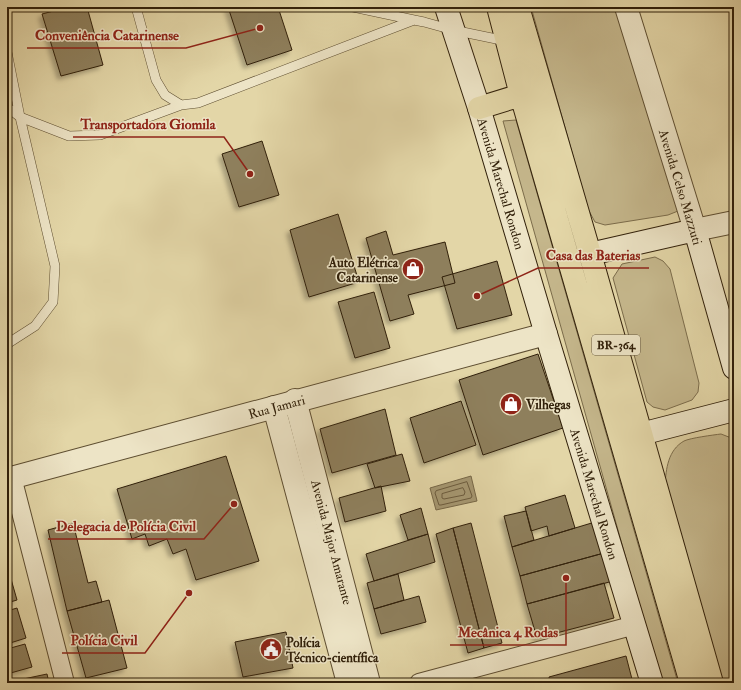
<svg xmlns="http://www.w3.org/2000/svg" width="741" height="690" viewBox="0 0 741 690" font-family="'IM FELL Double Pica',serif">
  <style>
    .green { fill: #c5b78c; stroke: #7b6c4b }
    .water { fill: #a69872; stroke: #776848 }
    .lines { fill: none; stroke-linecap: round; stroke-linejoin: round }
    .shore { stroke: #6c5c3e; stroke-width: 1 }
    .building { fill: #8e7f5c; stroke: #31200a; filter: url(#shadow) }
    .service-casing { stroke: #5e4e31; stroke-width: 10 }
    .minor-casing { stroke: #5e4e31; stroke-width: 20 }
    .tertiary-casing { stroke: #5e4e31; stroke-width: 24 }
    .secondary-casing { stroke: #31200a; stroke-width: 24 }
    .trunk-casing { stroke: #31200a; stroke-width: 24 }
    .service { stroke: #ede4c6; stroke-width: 9 }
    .minor { stroke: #ede4c6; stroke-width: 18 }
    .tertiary { stroke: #ede4c6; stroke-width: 22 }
    .secondary { stroke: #ede4c6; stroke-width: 22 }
    .trunk { stroke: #e3d6a7; stroke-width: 22 }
    .labels { text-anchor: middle; stroke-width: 3; stroke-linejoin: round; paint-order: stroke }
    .shield { fill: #ede4c6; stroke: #695b42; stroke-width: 1 }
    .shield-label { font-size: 12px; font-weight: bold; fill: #31200a }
    .street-label { font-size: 13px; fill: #31200a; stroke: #ede4c6 }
    .poi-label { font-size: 13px; font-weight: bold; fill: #31200a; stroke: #ede4c6; text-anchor: start }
    .leader { fill: none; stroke: #8f2418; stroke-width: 1.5 }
    .callout-dot { fill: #8f2418; stroke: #ede4c6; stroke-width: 1.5 }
    .callout-label { font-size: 14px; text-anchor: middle; font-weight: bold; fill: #8f2418; stroke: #ede4c6; stroke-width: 3; stroke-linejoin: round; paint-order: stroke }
  </style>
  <defs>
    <filter id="shadow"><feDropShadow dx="-3.5" dy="3.5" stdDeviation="2" flood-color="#0004"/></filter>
  </defs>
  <rect width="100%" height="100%" fill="#e3d6a7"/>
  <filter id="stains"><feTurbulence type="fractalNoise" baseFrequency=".005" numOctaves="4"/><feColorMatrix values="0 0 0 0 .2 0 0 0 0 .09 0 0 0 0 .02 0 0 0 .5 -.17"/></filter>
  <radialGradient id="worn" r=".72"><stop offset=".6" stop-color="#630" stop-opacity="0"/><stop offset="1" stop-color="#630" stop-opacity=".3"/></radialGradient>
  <path class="green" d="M531,7H632L678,211L668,215L605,225L595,222L588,209Z
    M516,120L678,683H661L503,121Z
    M655,257L663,261L670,269L699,383L698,392L692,400L665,410L653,407L647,402L613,278L622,264Z
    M721,434L734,439V683H722L665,485C666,469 668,450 684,441C690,438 713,435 721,434Z"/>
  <path class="water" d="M471,476L477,501L436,510L430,488Z"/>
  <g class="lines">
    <path class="shore" d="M467,482L472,496L471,498L441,505H439L435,493L436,491Z
      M463,488L465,492L464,495L444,499L442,498V494Z"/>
  </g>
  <path class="building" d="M69,7H87L103,65L61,76L42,14Z
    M228,7H278L292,50L247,65Z
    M262,141L279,195L239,207L222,154Z
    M338,214L359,282L309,297L290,230Z
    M386,231L393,255L445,242L455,283L408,295L414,314L390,321L366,238Z
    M497,261L512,315L457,329L442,277Z
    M374,292L390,348L355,358L338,302Z
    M538,354L563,428L483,455L459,380Z
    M461,401L476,445L424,463L410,418Z
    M385,409L396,455L332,473L320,429Z
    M402,454L410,481L375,488L367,464Z
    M226,456L259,561L196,580L186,549L173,554L167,539L149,546L145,534L132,539L117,489Z
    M381,486L386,511L345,522L339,498Z
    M565,495L575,528L549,536L547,526L531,531L525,507Z
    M421,508L428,534L408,540L400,515Z
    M526,511L534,540L512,547L504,516Z
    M595,522L604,553L520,576L512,547Z
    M73,523L88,583L96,581L102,602L67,611L48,530Z
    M471,523L502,643L484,648L453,528Z
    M453,528L484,648L468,653L436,534Z
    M428,534L435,562L374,581L366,554Z
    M604,553L613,581L527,604L520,576Z
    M7,572H9L17,600L7,603Z
    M398,574L404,600L374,609L367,583Z
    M604,583L614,618L537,638L527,604Z
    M419,596L426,622L381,634L374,609Z
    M109,600L127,668L86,678L67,611Z
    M17,608L26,638L7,644V611Z
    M286,632L293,668L243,677L235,642Z
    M25,644L32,667L7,674V649Z
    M626,656L633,683H550L549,677Z
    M47,674L49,683H14V681Z"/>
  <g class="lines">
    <g class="service-casing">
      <path id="service" d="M136,7L156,80L165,95L181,105L198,103L414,20L424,22L453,30L506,41
        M353,7L414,20
        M7,52L20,117L55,266L53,302L35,326L7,344
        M7,107L20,117L69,136L100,135L181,105"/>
    </g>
    <g class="minor-casing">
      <path id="minor" d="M12,477L65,683
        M419,683L635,625"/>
    </g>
    <g class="tertiary-casing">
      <g id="tertiary">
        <path d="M626,7L695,230L734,222"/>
        <path id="s1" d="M295,400L369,683"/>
        <path d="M274,407L348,683"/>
        <path id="s2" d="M7,479L546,334"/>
      </g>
    </g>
    <g class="secondary-casing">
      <g id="secondary">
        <path id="s3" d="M446,7L479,108L546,334L652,683"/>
        <path d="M590,254L695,230L734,368"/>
        <path d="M641,434L734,410"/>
      </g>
    </g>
    <g class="trunk-casing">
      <path id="trunk" d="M498,7L521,95L691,683
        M518,7L590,254L712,683
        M479,108L521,95"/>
    </g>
    <use href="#service" class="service"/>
    <use href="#minor" class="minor"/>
    <use href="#tertiary" class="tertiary"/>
    <use href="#secondary" class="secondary"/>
    <use href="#trunk" class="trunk"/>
  </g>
  <defs>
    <g id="shop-disc" transform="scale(1.15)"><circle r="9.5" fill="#8f2418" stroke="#ede4c6"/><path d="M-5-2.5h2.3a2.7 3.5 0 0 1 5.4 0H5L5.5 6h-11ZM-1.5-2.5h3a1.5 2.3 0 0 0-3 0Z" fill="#fff"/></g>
    <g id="civic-disc" transform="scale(1.15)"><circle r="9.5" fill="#8f2418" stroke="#ede4c6"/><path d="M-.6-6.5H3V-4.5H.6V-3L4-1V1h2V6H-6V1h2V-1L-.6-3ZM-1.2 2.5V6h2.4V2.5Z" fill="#fff"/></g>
  </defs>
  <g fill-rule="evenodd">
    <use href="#shop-disc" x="413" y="269"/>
    <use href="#shop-disc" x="511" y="404"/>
    <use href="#civic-disc" x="271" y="649"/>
  </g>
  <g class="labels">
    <rect class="shield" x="592" y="335" width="48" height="20" rx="3"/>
    <g class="shield-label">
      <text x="616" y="349">BR-364</text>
    </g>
    <g class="street-label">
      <text dy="5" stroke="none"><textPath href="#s3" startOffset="185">Avenida Marechal Rondon</textPath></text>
      <text transform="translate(681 187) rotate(73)" y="5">Avenida Celso Mazzuti</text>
      <text dy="5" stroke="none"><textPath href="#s2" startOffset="279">Rua Jamari</textPath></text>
      <text dy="5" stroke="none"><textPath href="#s3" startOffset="509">Avenida Marechal Rondon</textPath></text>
      <text dy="5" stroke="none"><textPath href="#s1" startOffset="147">Avenida Major Amarante</textPath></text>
    </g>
    <g class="poi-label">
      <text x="398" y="267" text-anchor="end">Auto Elétrica<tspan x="398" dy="15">Catarinense</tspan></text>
      <text x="526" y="409">Vilhegas</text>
      <text x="286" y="647">Polícia<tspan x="286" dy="15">Técnico-científica</tspan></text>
    </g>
  </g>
  <path class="leader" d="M260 28L186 48H27M250 174L224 137H73M477 296L538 268H649M234 504L204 539H48M566 578L566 645H450M189 593L145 653H62"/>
  <g class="callout-dot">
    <circle cx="260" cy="28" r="4"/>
    <circle cx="250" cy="174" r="4"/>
    <circle cx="477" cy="296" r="4"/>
    <circle cx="234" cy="504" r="4"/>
    <circle cx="566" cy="578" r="4"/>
    <circle cx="189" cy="593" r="4"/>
  </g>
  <g class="callout-label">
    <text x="107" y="40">Conveniência Catarinense</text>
    <text x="148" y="129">Transportadora Giomila</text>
    <text x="593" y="260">Casa das Baterias</text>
    <text x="126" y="531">Delegacia de Polícia Civil</text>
    <text x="508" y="637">Mecânica 4 Rodas</text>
    <text x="104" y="645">Polícia Civil</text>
  </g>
  <rect width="741" height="690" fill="none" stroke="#e3d6a7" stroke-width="24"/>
  <rect x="8" y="8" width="725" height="674" fill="none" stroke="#31200a" stroke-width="2"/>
  <rect x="12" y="12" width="717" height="666" fill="none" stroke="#31200a"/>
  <rect width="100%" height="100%" filter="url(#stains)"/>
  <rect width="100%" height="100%" fill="url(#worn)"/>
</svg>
